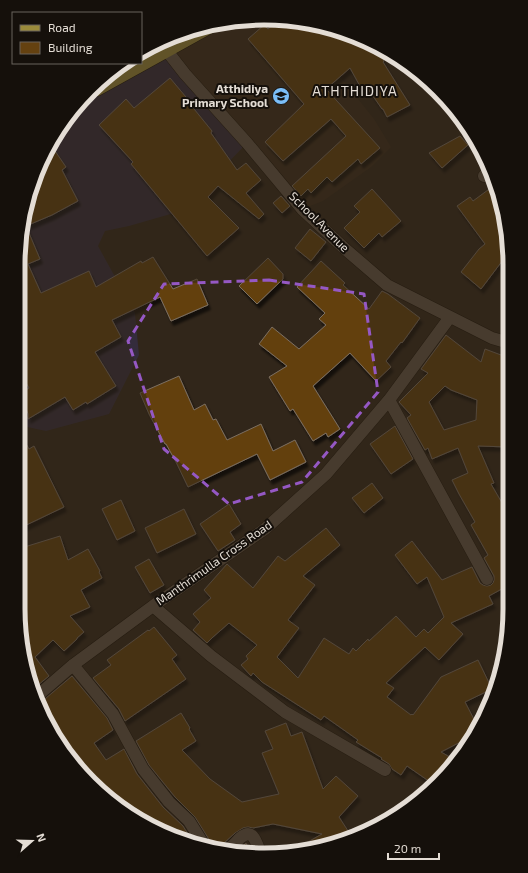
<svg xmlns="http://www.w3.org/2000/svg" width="528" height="873" viewBox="0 0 528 873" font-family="'Exo 2',sans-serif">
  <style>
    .commercial { fill: #342c3c }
    .built { fill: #3b2c1b }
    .building { fill: #644110; stroke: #7c6f61; fill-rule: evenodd; filter: url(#shadow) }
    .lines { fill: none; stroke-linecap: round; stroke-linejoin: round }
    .minor-casing { stroke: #180f05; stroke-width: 13 }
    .major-casing { stroke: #180f05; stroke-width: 13 }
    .minor { stroke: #625648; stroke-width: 12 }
    .major { stroke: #9b8b3b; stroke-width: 12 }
    .marked { fill: none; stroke: #9558c4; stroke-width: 3; stroke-dasharray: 8 5; stroke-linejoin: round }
    .labels { text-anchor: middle; stroke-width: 4; stroke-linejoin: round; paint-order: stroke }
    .poi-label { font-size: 12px; font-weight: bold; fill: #e4ddd5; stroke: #15100b; text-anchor: end }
    .street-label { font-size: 12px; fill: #e4ddd5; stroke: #15100b }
    .quarter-label { font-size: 14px; letter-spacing: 1px; fill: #e4ddd5; stroke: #15100b }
    .rim { fill: none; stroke: #e4ddd5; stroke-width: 5 }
  </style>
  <defs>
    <filter id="shadow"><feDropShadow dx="2.5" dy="4.5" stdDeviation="1" flood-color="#0009"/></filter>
  </defs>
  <rect width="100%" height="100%" fill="#31261a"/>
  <path class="commercial" d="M167,51L247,143L181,211L129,226L105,231L98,246L135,313L139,355L109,414L46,431L18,425L19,248L31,185L60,127L97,90Z"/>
  <path class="built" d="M218,23H300L330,64L374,119L391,147L371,167L323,201L302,209L167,51Z"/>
  <path class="building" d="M275,23H312L377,50L384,61L383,62L410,105L387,117L383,109H382L366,86L361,88L350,68L326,89L380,148L361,164L358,159L332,182L327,177L311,193L308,189L301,196L292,186L346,136L331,119L283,161L265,142L304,104L248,39L264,25L268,29Z
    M170,78L191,103L190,104L212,131L211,133L237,170L246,163L261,180L246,193L264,214L259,219L218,186L208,197L239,228L207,256L131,164L133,162L99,125L126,99L134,108Z
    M460,136L468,145L442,168L429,153Z
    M51,145L66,167L62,170L78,201L52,215L26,226L40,259L28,264L41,293L89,271L96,287L141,261L142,263L153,257L173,289L197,279L208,305L171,321L160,297L112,320L121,337L95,352L116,386L87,404L86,402L73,410L65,397L28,419V414L27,411L22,404L18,403V395L29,388L18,368L19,248L31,185Z
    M496,184L509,248V252L481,289L461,272L479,249L485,244L457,206L470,197L473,201Z
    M372,189L401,221L382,237L379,233L364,248L344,228L360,212L354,206Z
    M281,196L290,206L282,213L273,203Z
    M310,229L326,242L311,261L295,248Z
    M268,258L283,274V279L257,304L239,286Z
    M321,261L345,283L343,285L369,309L382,291L388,294L420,318L402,343L401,342L386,361L391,367L376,381L350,353L313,386L340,429L328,437L326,433L313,441L293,409L290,411L269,377L287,366L259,344L272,327L299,349L326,325L319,319L325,313L297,287Z
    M446,335L481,362L485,349L509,358V447L478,446L494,483L491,484L505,508L509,505V585L489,596L493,604L451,623L463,634L439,660L425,647L386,683L394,688L387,697L411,715L412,714L413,715L441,677L478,660L492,689L465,702L478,727L474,735L441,752L455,760L433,784L407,766L401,775L392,769L389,764L381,759L382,758L356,742L358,740L324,716L321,720L262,682L253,673L251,676L241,665L248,659L246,656L257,645L229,623L213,637L207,643L193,630L200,622L193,614L211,598L204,590L227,564L253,588L278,556L285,561L326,528L340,545L303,576L315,585L288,620L299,628L277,657L298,678L324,638L349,654L353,648L356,651L368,639L369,641L396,616L416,637L424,629L428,633L444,617L427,577L417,584L395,555L412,541L442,580L472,567L480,583L483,585L487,586L491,585L493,583L494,580V576L484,558L488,555L471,525L475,522L459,494L452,480L468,473L458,448L432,459L428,448L425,450L407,418L411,415L399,402L428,373L421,369ZM445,386L451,390L477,400L476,420L444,430L429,402Z
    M179,376L194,410L205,404L213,420L216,419L227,440L261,424L273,451L295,440L306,462L270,480L257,454L188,487L176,462L166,444H165L149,414L140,393Z
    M395,426L413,459L391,474L370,444Z
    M18,429L29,449L34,446L64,507L18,529Z
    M372,483L383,498L364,513L352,498Z
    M121,500L135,531L117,540L102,509Z
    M229,504L241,524L230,532L235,540L218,551L200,524Z
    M184,509L196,534L157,553L145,528Z
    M60,536L68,560L88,549L100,571L99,572L102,578L81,590L90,607L70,616L84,632L77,638V639L64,651L53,640L35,657L49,676L32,690L31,688L20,620L25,615L18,606V549Z
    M149,559L164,585L150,593L135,567Z
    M154,627L177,655L172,659L186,679L125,721L119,709L93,678L111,665L107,660L148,630L149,631Z
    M72,676L107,718L113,730L94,743L106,760L124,749L137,774L163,807L183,826L194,844L185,842L127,813L69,759L39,704Z
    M181,713L190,728L189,729L196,741L182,750L210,779L242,802L279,794L262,753L273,749L265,731L286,723L291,736L302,732L323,789L336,776L358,796L339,817L352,837L343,842L298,849L297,848L322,834L273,824L253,828L248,827L243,828L235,833L224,843L221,848L211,846L210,841L195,817L175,797L149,765L136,741Z
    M246,843L250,853L238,851Z"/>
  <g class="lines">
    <g class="minor-casing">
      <path id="minor" d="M167,51L185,74L247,143L302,209L344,248L387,285L492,338L509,343
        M484,176L490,169
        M389,400L487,579
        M18,410L21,415
        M153,606L211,656L285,712L385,770
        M73,665L113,714L143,769L169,802L189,821L204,845
        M36,697L73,665L153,606L265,529L326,474L389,400L450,317
        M228,849C233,846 236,842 240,838C254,826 257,845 261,855"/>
    </g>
    <g class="major-casing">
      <path id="major" d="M97,90L218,23"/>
    </g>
    <use href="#minor" class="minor"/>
    <use href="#major" class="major"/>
  </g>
  <path d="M0 0H528V873H0ZM269,280L364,294L378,392L302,482L229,504L164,449L128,341L164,284Z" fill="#31261a" fill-opacity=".55" fill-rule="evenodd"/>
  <path class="marked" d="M269,280L364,294L378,392L302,482L229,504L164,449L128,341L164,284Z"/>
  <defs>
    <g id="school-disc" transform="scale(0.9)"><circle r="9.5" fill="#7bbef8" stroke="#15100b"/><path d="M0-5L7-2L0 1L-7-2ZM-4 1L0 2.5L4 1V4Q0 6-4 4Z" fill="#111"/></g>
  </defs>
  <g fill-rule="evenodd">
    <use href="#school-disc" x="281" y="96"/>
  </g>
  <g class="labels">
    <g class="poi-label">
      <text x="268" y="93">Atthidiya<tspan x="268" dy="14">Primary School</tspan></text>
    </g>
    <g class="street-label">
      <text transform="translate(319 222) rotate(45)" y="4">School Avenue</text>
      <text transform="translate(214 563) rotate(-35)" y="4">Manthrimulla Cross Road</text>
    </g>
    <g class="quarter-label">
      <text x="355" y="96">ATHTHIDIYA</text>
    </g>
  </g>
  <path d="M0 0H528V873H0ZM264 25H264A239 239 0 0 1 503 264V609A239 239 0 0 1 264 848H264A239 239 0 0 1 25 609V264A239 239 0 0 1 264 25Z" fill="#15100b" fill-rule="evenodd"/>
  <path class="rim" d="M264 25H264A239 239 0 0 1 503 264V609A239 239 0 0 1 264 848H264A239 239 0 0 1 25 609V264A239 239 0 0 1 264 25Z"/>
  <rect x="12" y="12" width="130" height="52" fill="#15100b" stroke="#68625c"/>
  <rect x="20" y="25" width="20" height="6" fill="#9b8b3b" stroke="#68625c"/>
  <text x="48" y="32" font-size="12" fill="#e4ddd5">Road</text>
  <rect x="20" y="42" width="20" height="12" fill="#644110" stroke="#68625c"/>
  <text x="48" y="52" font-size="12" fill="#e4ddd5">Building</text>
  <g transform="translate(32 841) rotate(70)" stroke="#15100b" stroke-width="3" paint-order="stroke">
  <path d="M0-3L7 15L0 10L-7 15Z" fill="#e4ddd5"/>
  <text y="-6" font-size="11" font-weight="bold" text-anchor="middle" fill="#e4ddd5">N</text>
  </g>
  <path d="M388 853v6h51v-6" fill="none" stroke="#e4ddd5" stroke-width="2"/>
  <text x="394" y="853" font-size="12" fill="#e4ddd5" stroke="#15100b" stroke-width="3" paint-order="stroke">20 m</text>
</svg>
